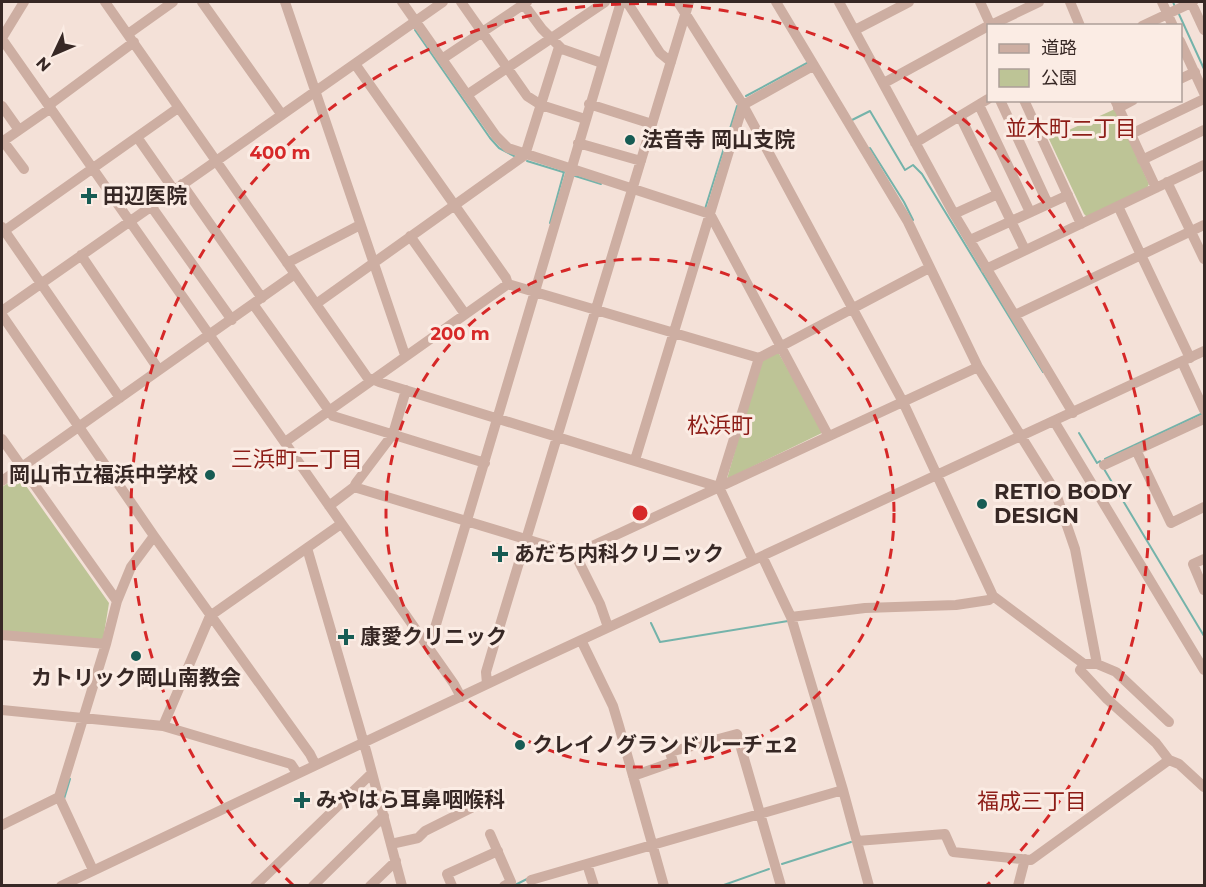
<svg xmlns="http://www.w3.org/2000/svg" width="1206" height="887" viewBox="0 0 1206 887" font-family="Montserrat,'Noto Sans JP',sans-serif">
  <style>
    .green { fill: #bdc496 }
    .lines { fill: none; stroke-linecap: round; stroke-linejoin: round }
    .stream { stroke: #74b3aa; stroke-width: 2 }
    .minor { stroke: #cdaea2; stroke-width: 10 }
    .ring { fill: none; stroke: #d62828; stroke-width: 3; stroke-dasharray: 10 8 }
    .poi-dot { fill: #175c54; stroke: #fbece4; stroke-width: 2 }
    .labels { text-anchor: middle; stroke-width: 6; stroke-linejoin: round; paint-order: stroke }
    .poi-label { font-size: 21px; font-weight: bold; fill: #372825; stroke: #fbece4; text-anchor: start }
    .neighbourhood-label { font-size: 22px; fill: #8d1d17; stroke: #fbece4 }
    .centre { fill: #d62828; stroke: #fbece4; stroke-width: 3 }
    .ring-label { font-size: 18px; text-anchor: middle; font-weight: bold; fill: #d62828; stroke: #fbece4; stroke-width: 6; stroke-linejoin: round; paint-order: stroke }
  </style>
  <rect width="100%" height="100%" fill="#f4e1d8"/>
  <path class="green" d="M1115,109L1149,184L1147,188L1087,217L1084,214L1049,139Z
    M778,352L824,432L727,479L760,362Z
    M19,476L109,603L103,640L2,631V487Z"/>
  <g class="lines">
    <path class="stream" d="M1173,2L1175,7
      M1178,12L1204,69
      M415,30L490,138L499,148L516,157
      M746,96L807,63
      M852,120L870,111L905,170L913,165L922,174L1043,372
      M870,148L904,202L913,220
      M527,161L563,172
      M572,175L601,184
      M705,209L737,106
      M550,223L564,172
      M1079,433L1097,463L1100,461L1101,464
      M1105,459L1203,413
      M1104,469L1204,636
      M651,623L660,642L788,621
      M64,799L70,779
      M782,864L851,842
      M513,886L527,879
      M721,886L769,869"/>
    <path class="minor" d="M105,2L367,377L379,382L719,487
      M202,2L282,115
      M285,2L405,355
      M402,2L496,136L508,148L710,214L828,435
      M461,2L527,96L541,105L585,119
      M522,2L542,29L562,49L602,63
      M627,2L660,53L671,62
      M678,2L743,105L903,402L993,596L1084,664H1097L1116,672L1169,722
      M776,2L908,222L978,367L1055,491L1075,549L1097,664
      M839,2L954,214L1073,413
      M980,2L991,26
      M1070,2L1080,26
      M1162,2L1173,26
      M1191,2L1204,30
      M989,26L1039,2
      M1142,26L1193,2
      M855,30L909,2
      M128,34L173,2
      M2,38L24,2
      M2,39L454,684L461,697
      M1180,41L1204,93
      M442,59L527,2
      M355,64L506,278L508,284
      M1180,79L1195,72
      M884,83L988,26
      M467,95L605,2
      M1000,100L1048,204
      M1024,100L1081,224
      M1115,100L1156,188
      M589,104L652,124
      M49,105L134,42
      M979,105L1030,212
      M2,106L19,130
      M1118,108L1133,100
      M960,116L1025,250
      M1131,134L1204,99
      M137,137L174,190
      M3,141L24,169
      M2,142L51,108
      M578,143L641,161
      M915,143L988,99
      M1142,160L1204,130
      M1167,182L1204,259
      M182,184L262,298
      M151,206L232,320
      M1118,206L1141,255L1204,225
      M954,214L998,194
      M2,227L120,398
      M4,231L178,108
      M410,236L465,314
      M970,240L1068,195
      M81,255L159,370
      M287,263L360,225
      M986,269L1204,165
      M253,304L333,416L485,463
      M316,304L525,155L559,47
      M2,311L443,2
      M2,315L154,536L310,754L315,764
      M1015,315L1141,255L1190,358
      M1182,362L1204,410
      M1054,421L1204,670
      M2,439L117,601
      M285,442L508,284L759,358L929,268
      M1136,450L1171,523L1204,507
      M635,460L743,105L813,66
      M1104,465L1204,419
      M2,481L295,274
      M354,487L356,483L393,434L406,390
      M329,506L354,487L575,554L978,367
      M307,548L367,754L402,886
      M575,554L600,604L608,627
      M762,556L791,617L843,790L869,886
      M1204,559L1193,564L1204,590
      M753,560L719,487L759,358
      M791,617L865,608L956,605L989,600L993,596
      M2,635L106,644
      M581,640L613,706L619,726L664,886
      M429,648L621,2
      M1084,664L1080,670L1107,699L1156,743L1169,760L1179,764L1204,787
      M487,684L486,672L494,645L689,2
      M2,710L163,726L291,764L297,773
      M163,726L210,616L341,524
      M633,776L673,762L670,752L737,734L781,886
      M2,825L59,797
      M490,834L511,882L504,886
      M857,841L945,834L953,852L1031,860L1169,760
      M391,844L418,838L425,831L477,805
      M587,864L594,886
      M93,870L59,797L106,644L117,601L131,567L154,536
      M531,880L843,790
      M61,886L523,667L1204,351
      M255,886L371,774
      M313,886L384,816
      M370,886L396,861
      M452,886L447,874L498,851
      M1018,886L1025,859"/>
  </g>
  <g class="ring">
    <circle cx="640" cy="513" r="254"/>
    <path d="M293 885A509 509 0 1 1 987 885"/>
  </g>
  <g class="poi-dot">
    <circle cx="630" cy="140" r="6"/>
    <path d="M86 187h6v6h6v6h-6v6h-6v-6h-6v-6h6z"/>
    <circle cx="210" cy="475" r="6"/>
    <circle cx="982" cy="504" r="6"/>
    <path d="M497 545h6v6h6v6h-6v6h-6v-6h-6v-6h6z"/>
    <path d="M343 628h6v6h6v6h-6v6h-6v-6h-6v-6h6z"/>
    <circle cx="136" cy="656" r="6"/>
    <circle cx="520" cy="745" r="6"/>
    <path d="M299 791h6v6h6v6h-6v6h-6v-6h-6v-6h6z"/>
  </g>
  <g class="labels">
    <g class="poi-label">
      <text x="642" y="147">法音寺 岡山支院</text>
      <text x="103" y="203">田辺医院</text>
      <text x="198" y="482" text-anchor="end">岡山市立福浜中学校</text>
      <text x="994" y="499">RETIO BODY<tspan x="994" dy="24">DESIGN</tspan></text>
      <text x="514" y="561">あだち内科クリニック</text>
      <text x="360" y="644">康愛クリニック</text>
      <text x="136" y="685" text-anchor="middle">カトリック岡山南教会</text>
      <text x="532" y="752">クレイノグランドルーチェ2</text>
      <text x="316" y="807">みやはら耳鼻咽喉科</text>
    </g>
    <g class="neighbourhood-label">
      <text x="1071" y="136">並木町二丁目</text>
      <text x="720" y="433">松浜町</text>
      <text x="297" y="467">三浜町二丁目</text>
      <text x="1032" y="809">福成三丁目</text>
    </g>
  </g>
  <circle cx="640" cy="513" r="9" class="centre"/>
  <g class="ring-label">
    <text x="280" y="159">400 m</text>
    <text x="460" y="340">200 m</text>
  </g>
  <rect width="1206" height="887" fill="none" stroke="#372825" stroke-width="6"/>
  <rect x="987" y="24" width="195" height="78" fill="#fbece4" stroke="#ad9e98" stroke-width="1.5"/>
  <rect x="999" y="44" width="30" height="9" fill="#cdaea2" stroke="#ad9e98" stroke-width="1.5"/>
  <text x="1041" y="54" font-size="18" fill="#372825">道路</text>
  <rect x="999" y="69" width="30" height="18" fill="#bdc496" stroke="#ad9e98" stroke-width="1.5"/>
  <text x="1041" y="84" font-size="18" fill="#372825">公園</text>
  <g transform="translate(54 54) rotate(226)" stroke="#fbece4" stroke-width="4.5" paint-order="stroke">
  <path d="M0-4.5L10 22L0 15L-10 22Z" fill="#372825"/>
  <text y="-9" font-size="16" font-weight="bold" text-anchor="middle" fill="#372825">N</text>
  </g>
</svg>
